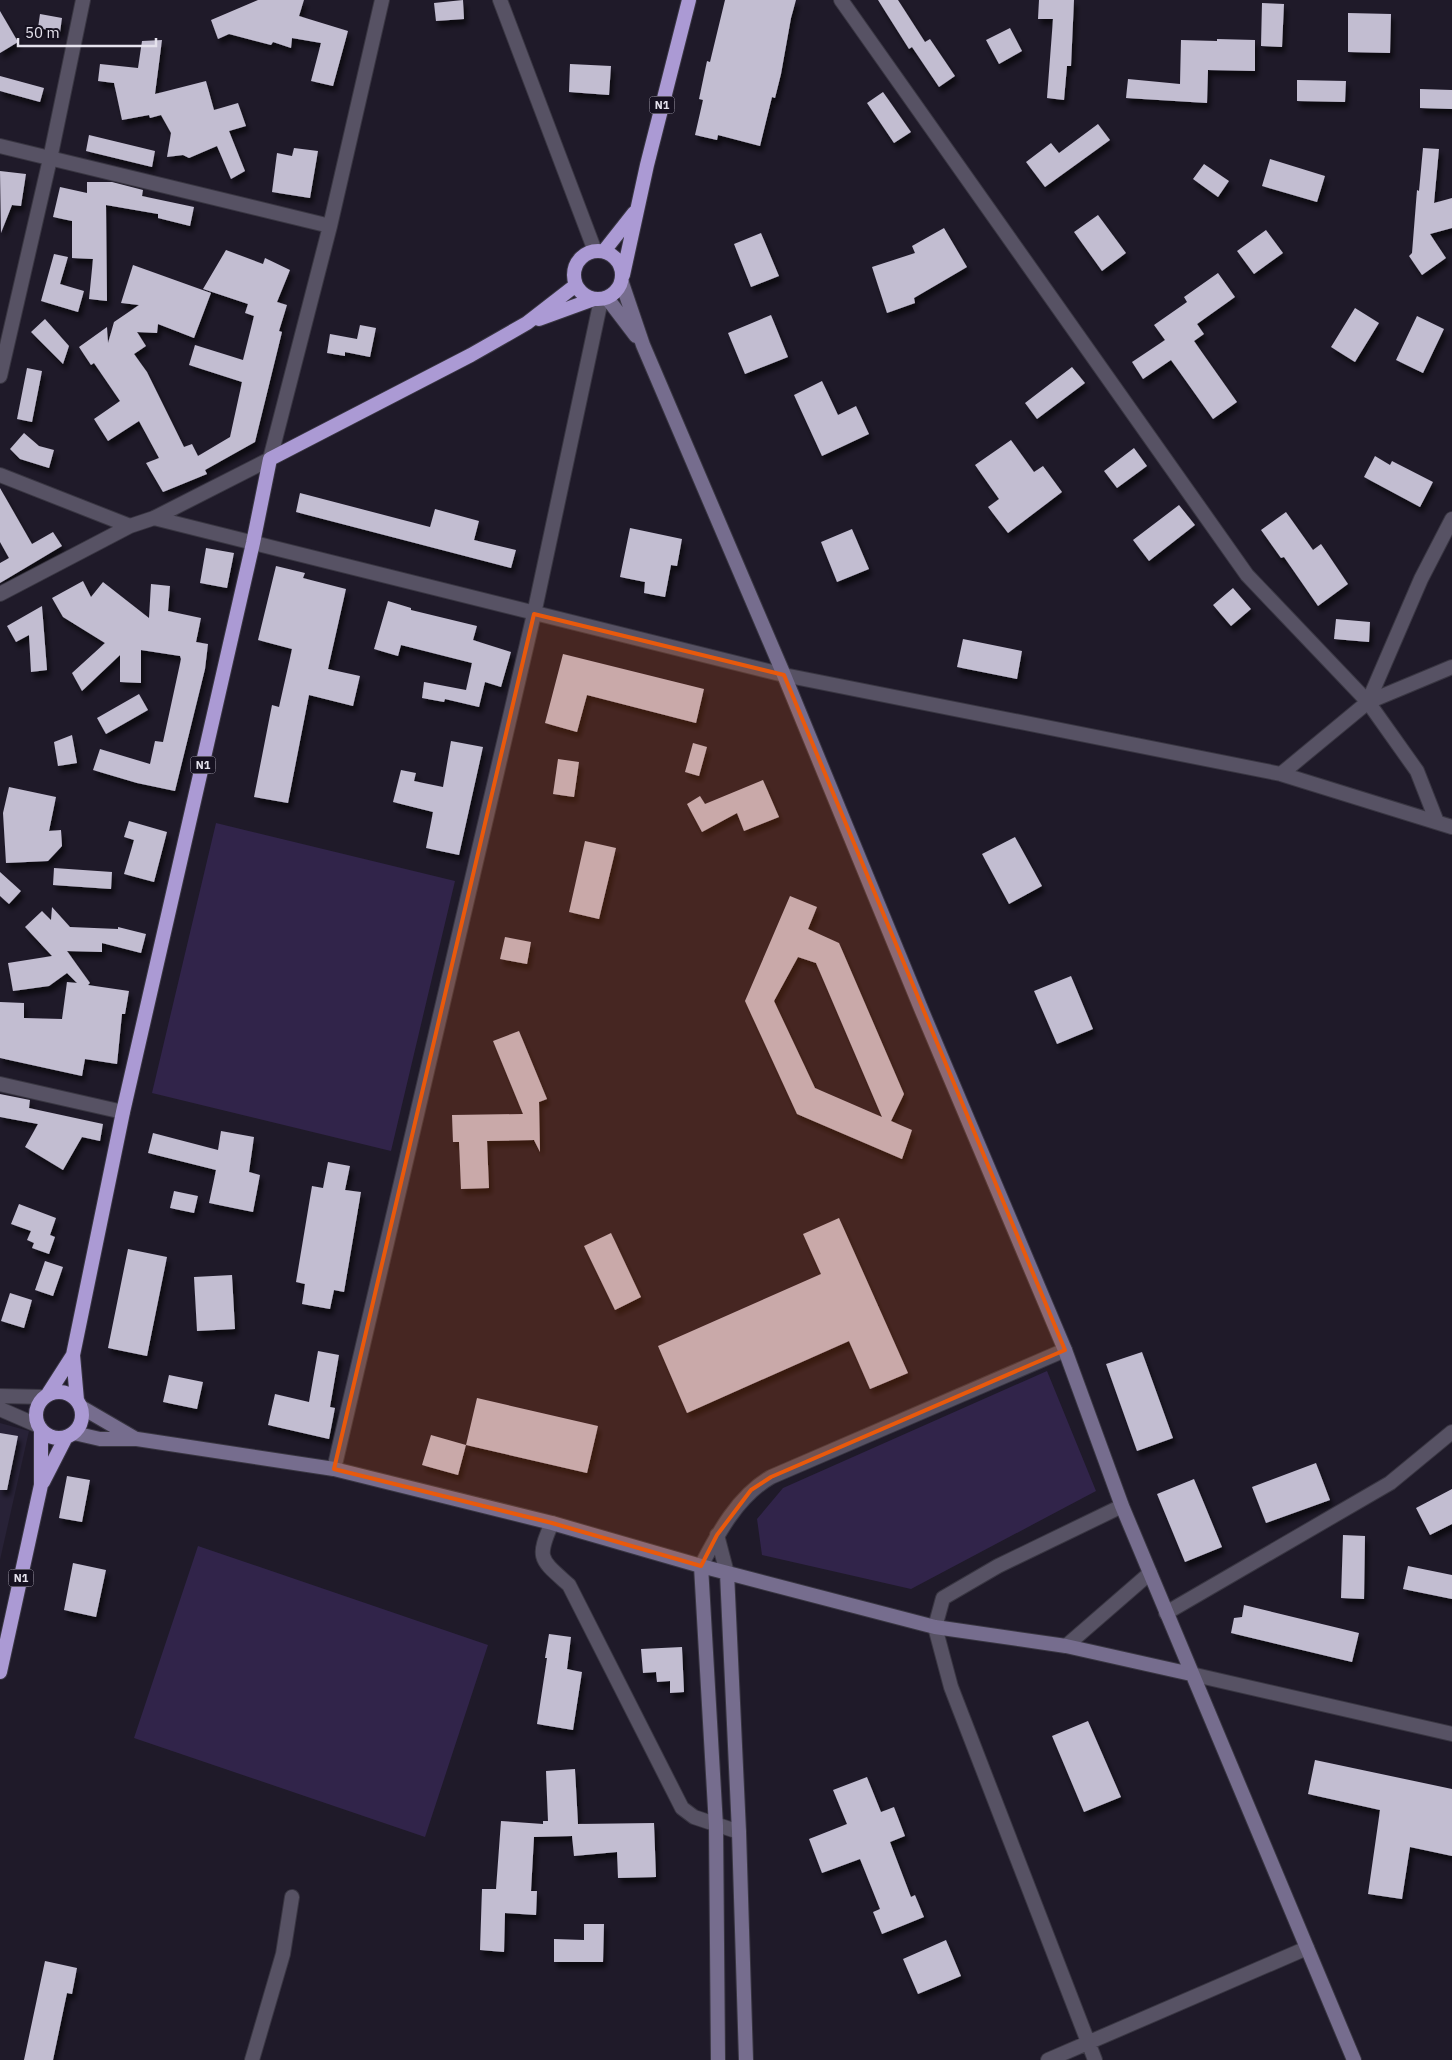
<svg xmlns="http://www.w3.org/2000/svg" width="1452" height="2060" viewBox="0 0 1452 2060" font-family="'IBM Plex Sans',sans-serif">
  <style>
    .built { fill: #282237 }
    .green { fill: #31244a }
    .building { fill: #c2bdd1; fill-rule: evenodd; filter: url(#shadow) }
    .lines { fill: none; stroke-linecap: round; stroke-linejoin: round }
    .minor-casing { stroke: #393642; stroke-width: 16 }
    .tertiary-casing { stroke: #393642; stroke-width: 16 }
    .secondary-casing { stroke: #393642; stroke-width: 16 }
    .trunk-casing { stroke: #393642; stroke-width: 16 }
    .minor { stroke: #575264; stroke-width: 14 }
    .tertiary { stroke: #575264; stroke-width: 14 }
    .secondary { stroke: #766d8e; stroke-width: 14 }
    .trunk { stroke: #ab9ad4; stroke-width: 14 }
    .marked { fill: #e8590c; fill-opacity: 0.2; stroke: #e8590c; stroke-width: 4; stroke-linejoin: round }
    .labels { text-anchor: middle; stroke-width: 5; stroke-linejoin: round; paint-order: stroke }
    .shield { fill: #161120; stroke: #a7a3b0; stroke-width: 1 }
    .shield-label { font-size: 11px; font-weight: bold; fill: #e5e2ed }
  </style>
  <defs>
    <filter id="shadow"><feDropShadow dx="3" dy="5.5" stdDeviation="2.5" flood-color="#0009"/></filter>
  </defs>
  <rect width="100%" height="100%" fill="#1f1a29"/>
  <path class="built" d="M0,1423L29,1431L0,1560Z"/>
  <path class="green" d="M216,823L455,881L391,1151L152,1093Z
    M1047,1371L1096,1491L911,1589L762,1555L757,1519L783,1488Z
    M198,1546L488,1645L425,1837L134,1738Z"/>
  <path class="building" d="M258,0H304L299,16L348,31L333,86L311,81L321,43L292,38L291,48L273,42L271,45L229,34L218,39L211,20Z
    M463,0L464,19L436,21L434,3Z
    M725,0H796L791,18L781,74L775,98L772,97L760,146L718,135L717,140L695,135L703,100L699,99L707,61L710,62Z
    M878,0H898L925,42L930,39L955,76L939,87L912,47L909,49Z
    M1039,0H1074L1071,66H1067L1064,100L1047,98L1053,19H1038Z
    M1262,3L1284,4L1282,47L1261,46Z
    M0,11L18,42L0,53Z
    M1348,13L1391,14L1390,53L1348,52Z
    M40,14L62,18L60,32L38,28Z
    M1010,28L1022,51L999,64L986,40Z
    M1217,39L1255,40V71L1208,70L1207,103L1126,98L1128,79L1180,84L1181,40L1217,41Z
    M162,40L155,94L206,81L214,110L238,103L246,126L229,131L245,171L231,179L217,146L189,158L183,155L167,157L171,133L161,115L150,118L149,115L122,120L114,83L98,81L100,64L138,68L142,41Z
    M570,64L611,66L609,95L569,92Z
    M0,76L44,88L40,102L0,91Z
    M1297,80L1346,81L1345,102L1297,101Z
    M1420,89L1452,90V109L1420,108Z
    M883,92L911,132L894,143L867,103Z
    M1098,124L1110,140L1045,187L1026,162L1051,143L1059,153Z
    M89,135L155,151L152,167L86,151Z
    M294,148L318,151L310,198L272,192L277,153L292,156Z
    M1423,148L1439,149L1434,203L1452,198V228L1430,234L1446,258L1422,275L1409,256L1412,253L1417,190L1419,191Z
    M1270,159L1325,176L1317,202L1262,186Z
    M1204,164L1229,181L1218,197L1193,179Z
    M0,171L26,174L21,206L12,205L1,233Z
    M87,182H112L143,190L142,196L194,207L190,226L158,218V214L106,205L107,301L89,299L93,259L72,258V221L53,217L60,187L87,193Z
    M1098,215L1126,253L1102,271L1074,232Z
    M944,228L967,267L914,298L915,303L887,313L872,267L915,253L912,246Z
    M1266,230L1283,253L1254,274L1237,251Z
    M761,233L779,276L751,287L734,244Z
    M226,250L263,264L265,258L290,270L277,302L287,305L279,331L282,332L255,442L205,470L207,474L163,492L146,463L159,458L139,421L108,441L94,419L120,401L94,363L91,365L79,347L107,327L108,343L114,322L139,305L121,303L133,265L211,293L194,338L158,324L157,333L137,332L146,346L134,354L147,372L184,447L192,444L198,456L230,437L242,382L189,365L195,345L243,360L254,316L245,313L248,304L203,289Z
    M54,254L68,257L60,284L84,291L78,312L41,301Z
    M1218,273L1235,297L1197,324L1204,334L1194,341L1237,402L1213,419L1171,360L1143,379L1132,362L1165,340L1154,325L1187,302L1184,297Z
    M1355,308L1379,323L1355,362L1331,347Z
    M771,315L788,357L745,374L728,333Z
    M1417,316L1444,329L1423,373L1396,360Z
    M45,319L69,346L63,364L31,332Z
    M360,325L376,328L370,357L345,352V356L327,353L330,334L357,339Z
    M1072,367L1085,383L1037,419L1025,403Z
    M27,368L42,371L32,422L17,419Z
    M822,381L838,415L856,406L869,434L822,456L794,395Z
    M24,433L39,446L54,450L49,468L20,459L10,449Z
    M1011,440L1034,472L1043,466L1062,492L1008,533L988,507L999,499L975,465Z
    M1134,448L1147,466L1117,488L1104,471Z
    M1375,456L1390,465L1392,461L1433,482L1420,507L1364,477Z
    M0,488L32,544L53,532L62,546L0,583V563L9,558L0,542Z
    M300,493L430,527L435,509L479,521L474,540L516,550L511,568L296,512Z
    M1179,505L1195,525L1149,561L1133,540Z
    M1286,512L1313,550L1321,544L1348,584L1318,606L1284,557L1281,558L1261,530Z
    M630,528L682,539L677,566L671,565L665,597L644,593L645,582L620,577Z
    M852,529L869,569L837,582L821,542Z
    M206,548L234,553L227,588L200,583Z
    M276,566L305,573L303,578L346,589L328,669L360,676L353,706L309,695L288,803L254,797L272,705L279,707L292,649L258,640Z
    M83,581L91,597L103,582L149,618L151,584L170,586L168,611L201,618L196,642L208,644L205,669L175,791L137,783L93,770L100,749L150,764L155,741L163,742L181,659L180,656L141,650V683L120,682V655L82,691L72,673L105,643L63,617L52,598Z
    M1233,588L1251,609L1231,626L1213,605Z
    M388,601L411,608V610L477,626L473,640L511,652L501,687L485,682L479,707L445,699L444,702L422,698L424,682L466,690L472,663L401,645L398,656L374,649Z
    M42,606L47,670L31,672L29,635L16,642L7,626Z
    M1336,619L1370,622L1369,642L1334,639Z
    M963,639L1022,651L1017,679L957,667Z
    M563,654L704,689L696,723L587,695L577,732L545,723Z
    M139,694L148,710L106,734L97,718Z
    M72,735L77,763L58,766L54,742Z
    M451,741L483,747L459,855L426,848L433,812L393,802L401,770L416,773L414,781L443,787Z
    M693,743L707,747L699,776L685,772Z
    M558,759L579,762L574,797L553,794Z
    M763,780L779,817L744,831L737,813L702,832L687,804L700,796L705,804Z
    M9,787L56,797L49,831L61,830L62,846L48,861L6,863L3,813Z
    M129,821L167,832L154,882L124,874L134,840L124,837Z
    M1015,837L1042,886L1009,904L982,854Z
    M585,841L616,848L599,919L569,912Z
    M54,868L112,872L111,889L53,885Z
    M0,872L21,891L9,904L0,896Z
    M790,896L817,907L808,929L839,943L904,1094L891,1121L912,1130L902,1159L797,1114L745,1001ZM798,957L816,963L882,1117L815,1088L774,1001Z
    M52,907L70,927L118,929V927L146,934L141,953L102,943V952L67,951L90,983L88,985L129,991L125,1014H122L117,1064L85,1059L82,1076L0,1058V1002L24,1003V1018L62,1019L67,982L77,983L67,973L49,986L13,991L8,963L52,956L25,927L42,911L51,920Z
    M505,937L531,942L527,964L500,959Z
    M1071,976L1093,1029L1057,1044L1034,991Z
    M519,1031L547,1099L539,1102L540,1152L534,1140L487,1141L489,1188L461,1189L459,1142H453L452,1115L523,1114L493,1041Z
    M0,1094L30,1100L29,1108L103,1124L100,1141L82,1137L63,1170L25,1147L38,1124L0,1117Z
    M221,1131L254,1137L249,1172L260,1175L253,1212L209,1203L216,1170L148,1153L153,1133L218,1150Z
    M328,1162L350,1166L345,1190L361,1192L344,1292L334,1290L330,1309L302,1304L305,1284L296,1282L312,1186L323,1188Z
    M174,1191L198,1196L194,1213L170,1208Z
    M19,1204L56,1218L50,1235L55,1237L49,1254L32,1248L34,1243L27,1240L31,1231L11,1224Z
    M839,1218L908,1373L870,1389L849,1341L687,1413L658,1346L821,1274L803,1234Z
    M611,1233L641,1297L615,1310L584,1246Z
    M128,1249L167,1257L147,1356L108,1348Z
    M45,1261L63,1267L53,1296L35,1290Z
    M232,1275L235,1329L197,1331L194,1277Z
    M10,1293L32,1300L24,1328L1,1321Z
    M318,1351L339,1355L330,1407L335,1408L329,1439L268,1425L275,1394L309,1402Z
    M1142,1352L1173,1438L1137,1451L1106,1364Z
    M169,1375L203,1382L197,1409L163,1402Z
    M477,1398L598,1426L587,1473L466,1445Z
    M0,1433L18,1436L7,1490H0Z
    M431,1435L466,1445L458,1475L422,1465Z
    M1316,1463L1330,1500L1266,1523L1252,1487Z
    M67,1476L90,1480L82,1522L59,1518Z
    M1194,1479L1222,1547L1185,1562L1157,1494Z
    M1452,1489V1524L1430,1535L1416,1508Z
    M1343,1535L1365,1536L1364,1599L1341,1598Z
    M73,1563L106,1570L96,1617L64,1610Z
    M1408,1566L1452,1575V1599L1403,1589Z
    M1244,1605L1359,1633L1352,1662L1231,1633L1234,1618L1242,1617Z
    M549,1634L571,1637L567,1669L582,1672L573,1730L537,1724L547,1658H545Z
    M682,1647L684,1692L670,1693V1681L657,1682L656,1672L643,1673L641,1649Z
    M1088,1721L1121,1797L1084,1812L1052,1736Z
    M1315,1760L1452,1789V1856L1410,1847L1402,1899L1368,1894L1380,1810L1308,1794Z
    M575,1769L578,1824L654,1823L656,1877L618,1878L617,1852L574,1856L572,1836L534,1837L531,1891H537L536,1915L505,1913L504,1952L480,1950L482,1889H496L501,1821L543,1824V1821H548L546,1771Z
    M867,1777L881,1812L894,1807L905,1836L890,1842L911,1897L915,1895L924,1917L882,1934L873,1912L880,1909L860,1859L822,1873L809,1839L847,1824L833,1790Z
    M584,1924H604L603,1962H554V1939L584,1940Z
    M946,1940L961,1976L918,1994L903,1959Z
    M45,1961L77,1968L72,1994L67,1993L53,2060H24Z"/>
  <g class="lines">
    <g class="minor-casing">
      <path id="minor" d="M500,0L595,251
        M841,0L1247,575L1368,702L1417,771L1437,822
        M0,146L330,226
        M0,376L50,159L83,0
        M0,475L130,526
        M154,518L784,675L1281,774L1452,827
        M0,594L130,526L154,518L270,459L330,226L382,0
        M1368,702L1421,579L1452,519
        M1281,774L1368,702L1452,667
        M0,1084L123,1112
        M334,1469L534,614L601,300
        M552,1523C536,1559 540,1559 569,1585L682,1808L694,1817L739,1832
        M717,1535L727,1573
        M701,1566C718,1533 738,1496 771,1477L1065,1350
        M1166,1613L1390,1483L1452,1432
        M1066,1646L1150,1573
        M252,2060L283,1954L292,1897
        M1048,2060L1307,1948
        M1095,2060L951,1687L935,1627L943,1598L998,1566L1122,1506"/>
    </g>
    <g class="tertiary-casing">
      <path id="tertiary" d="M0,1396L44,1397
        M0,1409L39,1426
        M1191,1674L1452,1734"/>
    </g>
    <g class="secondary-casing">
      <path id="secondary" d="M622,283L643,345L784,675L922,1011L1065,1350L1122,1506L1354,2060
        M607,298L636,336
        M81,1407L136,1439
        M74,1433L100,1439H137L334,1469L552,1523L701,1566L935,1627L1066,1646L1191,1674
        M701,1566L716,1826L718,2060
        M727,1573L739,1832L746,2060"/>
    </g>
    <g class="trunk-casing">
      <path id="trunk" d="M574 275a24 24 0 1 1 48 0a24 24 0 1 1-48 0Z
        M604,251L634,213
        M623,275L647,165L689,0
        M539,319L594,299
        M36 1415a23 23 0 1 1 46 0a23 23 0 1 1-46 0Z
        M48,1394L73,1355
        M77,1400L73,1355L123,1112L253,543L270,459L471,355L527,323L576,285
        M43,1482L66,1437
        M0,1672L41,1485V1429"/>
    </g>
    <use href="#minor" class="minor"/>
    <use href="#tertiary" class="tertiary"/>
    <use href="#secondary" class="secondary"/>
    <use href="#trunk" class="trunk"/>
  </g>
  <path class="marked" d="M534,614L784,675L1065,1350L771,1477L751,1490L717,1535L701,1566L552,1523L334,1469Z"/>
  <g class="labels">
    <g class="shield">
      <rect x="649.5" y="96.5" width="25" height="17" rx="4"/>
      <rect x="190.5" y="756.5" width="25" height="17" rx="4"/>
      <rect x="8.5" y="1569.5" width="25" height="17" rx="4"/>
    </g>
    <g class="shield-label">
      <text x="662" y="109">N1</text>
      <text x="203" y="769">N1</text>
      <text x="21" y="1582">N1</text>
    </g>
  </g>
  <path d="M18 38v8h138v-8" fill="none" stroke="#e5e2ed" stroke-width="2.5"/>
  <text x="25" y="38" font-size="15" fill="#e5e2ed" stroke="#161120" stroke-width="4" paint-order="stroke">50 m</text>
</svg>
